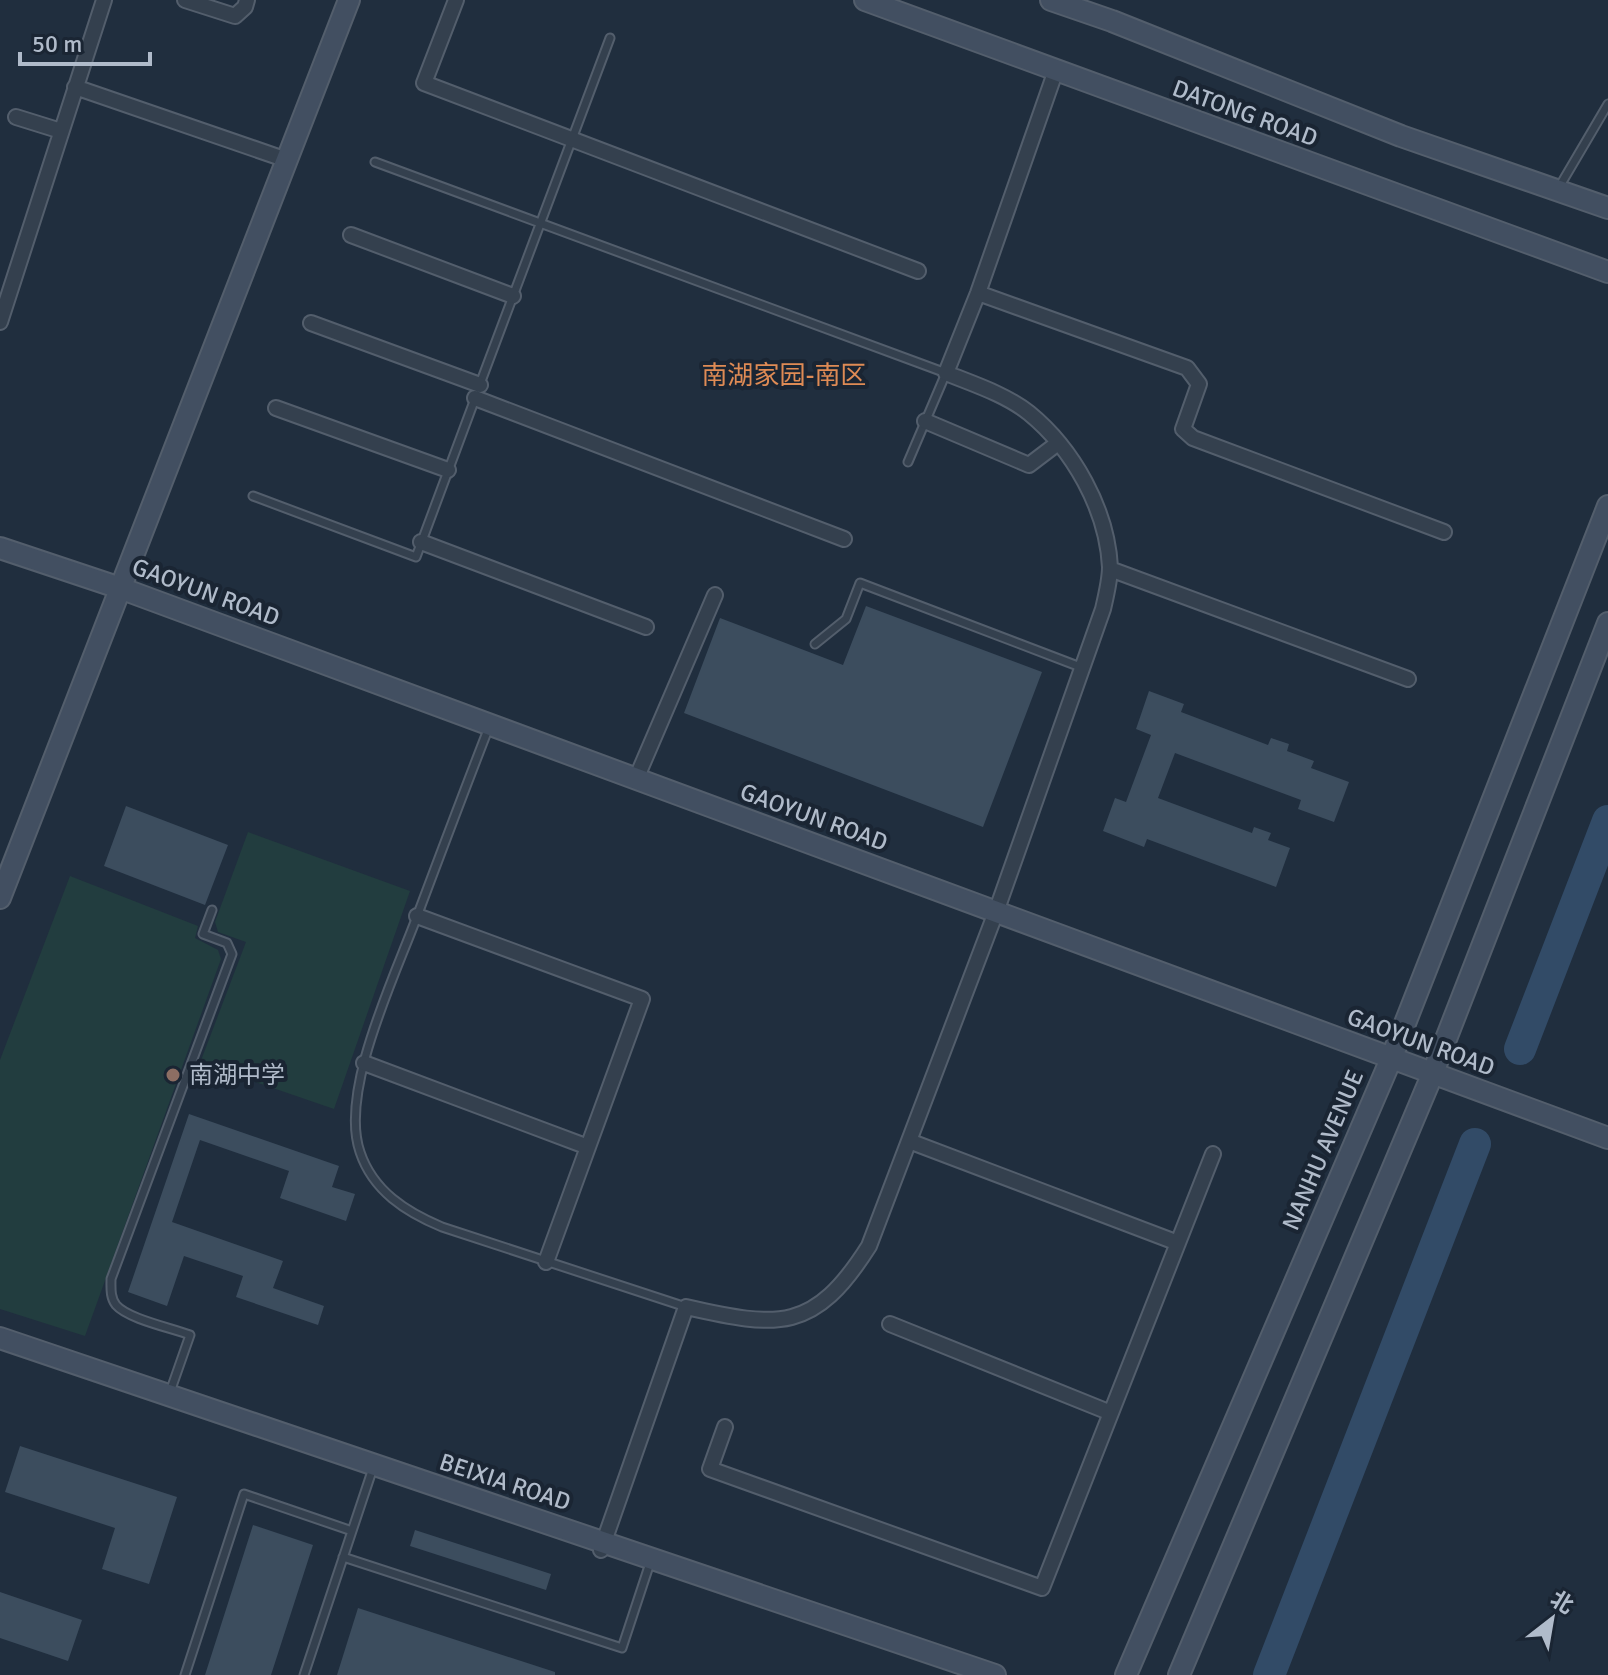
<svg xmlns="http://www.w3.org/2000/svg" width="1608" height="1675" viewBox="0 0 1608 1675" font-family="Signika,'Noto Sans SC',sans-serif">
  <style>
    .green { fill: #223d3f }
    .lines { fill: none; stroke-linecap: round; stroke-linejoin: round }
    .river { stroke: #324b67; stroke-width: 32 }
    .building { fill: #3c4d5e }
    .lane-casing { stroke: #535e6c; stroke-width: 11 }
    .street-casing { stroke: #535e6c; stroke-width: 18 }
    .secondary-casing { stroke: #535e6c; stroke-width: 24 }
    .lane { stroke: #34404e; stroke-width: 7 }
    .street { stroke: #34404e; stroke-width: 14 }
    .secondary { stroke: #424f61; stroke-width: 20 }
    .education-dot { fill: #8d6e63; stroke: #1a2533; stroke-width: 3 }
    .labels { text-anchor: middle; stroke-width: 8; stroke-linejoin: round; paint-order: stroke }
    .street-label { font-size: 24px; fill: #b0bbca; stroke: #1a2533 }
    .poi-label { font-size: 24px; fill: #b0bbca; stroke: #1a2533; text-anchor: start }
    .neighbourhood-label { font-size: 26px; fill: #df8b55; stroke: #1a2533 }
  </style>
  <rect width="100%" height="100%" fill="#202e3e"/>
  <path class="green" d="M248,832L410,891L334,1109L200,1063L246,942L218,932L215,922Z
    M70,876L198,926L195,938L218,950L221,959L85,1336L0,1309V1060Z"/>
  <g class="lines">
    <path class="river" d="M1520,1049L1608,821
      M1269,1675L1475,1144"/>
  </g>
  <path class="building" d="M866,606L1042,672L983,827L684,713L720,618L843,665Z
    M1149,691L1184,704L1181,712L1268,745L1271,738L1289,744L1287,751L1314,761L1311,768L1349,782L1334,822L1298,809L1301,800L1175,753L1158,798L1252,833L1254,827L1271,833L1268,840L1290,848L1276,887L1147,839L1144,847L1103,831L1115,798L1126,802L1151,735L1136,729Z
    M126,806L228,845L205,905L104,866Z
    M189,1114L339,1166L332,1187L355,1194L346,1221L280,1198L289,1171L200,1140L172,1222L283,1261L273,1288L324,1306L318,1325L236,1297L243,1276L184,1256L167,1306L128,1292Z
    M20,1446L177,1497L149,1584L102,1569L115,1528L5,1492Z
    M253,1525L313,1545L271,1675H205Z
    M415,1530L551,1574L546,1590L410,1546Z
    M0,1592L82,1620L68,1661L0,1638Z
    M358,1608L555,1672V1675H337Z"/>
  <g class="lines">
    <g class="lane-casing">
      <path id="lane" d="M375,162L946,373L908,462
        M1558,189L1608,104
        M480,384L610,38
        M253,496L416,557L476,396
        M815,644L846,619L860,583L1083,668
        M489,727C464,791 440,855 416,919C394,978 339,1092 360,1152C373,1191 406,1212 442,1227L686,1307
        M170,1392L190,1335C172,1328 128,1319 116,1305C110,1297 111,1288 111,1279L232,954L227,943L203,934L212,910
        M343,1557L622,1648L649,1566
        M185,1675L244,1494L352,1531
        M304,1675L371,1474"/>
    </g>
    <g class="street-casing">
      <path id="street" d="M185,0L235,16L245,7L247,0
        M456,0L424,83L918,271
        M75,87L287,160
        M16,117L61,131
        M351,235L513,296
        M978,293L1187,368L1199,384L1183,429L1193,438L1444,532
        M0,322L104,0
        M311,323L480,385
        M475,398L844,539
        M276,408L448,470
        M925,421L1029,465L1058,443
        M421,542L646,627
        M1110,569L1408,679
        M636,779L715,595
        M417,916L642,999L546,1262
        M364,1063L588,1147
        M909,1141L1178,1243
        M890,1324L1111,1413
        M725,1427L710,1469L1042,1588L1213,1154
        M601,1550L686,1307C779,1328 814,1333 869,1246L996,912L1103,609C1106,596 1110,580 1110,567C1107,509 1073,449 1029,413C1005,394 973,384 946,373L978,293L1056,70"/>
    </g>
    <g class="secondary-casing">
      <path id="secondary" d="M865,0L1608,272
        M1051,0L1112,21L1401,136L1608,208
        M0,548L120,588L1608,1138
        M0,898L349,0
        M0,1338L995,1675
        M1126,1675L1391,1059L1608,506
        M1179,1675L1430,1080L1608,623"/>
    </g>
    <use href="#lane" class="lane"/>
    <use href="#street" class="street"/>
    <use href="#secondary" class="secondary"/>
  </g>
  <circle class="education-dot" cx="173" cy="1075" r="8"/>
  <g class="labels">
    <g class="street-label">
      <text transform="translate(1245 113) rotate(20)" y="8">DATONG ROAD</text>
      <text transform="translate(206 592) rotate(20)" y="8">GAOYUN ROAD</text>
      <text transform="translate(814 817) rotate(20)" y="8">GAOYUN ROAD</text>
      <text transform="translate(1421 1042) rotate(20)" y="8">GAOYUN ROAD</text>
      <text transform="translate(1323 1150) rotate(-67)" y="8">NANHU AVENUE</text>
      <text transform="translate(505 1482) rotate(18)" y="8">BEIXIA ROAD</text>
    </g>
    <g class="poi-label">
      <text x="189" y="1083">南湖中学</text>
    </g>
    <g class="neighbourhood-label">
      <text x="784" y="384">南湖家园-南区</text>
    </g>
  </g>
  <g transform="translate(1552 1619) rotate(31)" stroke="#1a2533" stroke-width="6" paint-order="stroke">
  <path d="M0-6L14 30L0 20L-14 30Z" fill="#b0bbca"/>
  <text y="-12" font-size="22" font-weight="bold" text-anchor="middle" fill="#b0bbca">北</text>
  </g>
  <path d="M20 52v12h130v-12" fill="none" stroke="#b0bbca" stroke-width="4"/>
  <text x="32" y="52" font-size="24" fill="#b0bbca" stroke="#1a2533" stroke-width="6" paint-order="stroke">50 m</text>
</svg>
